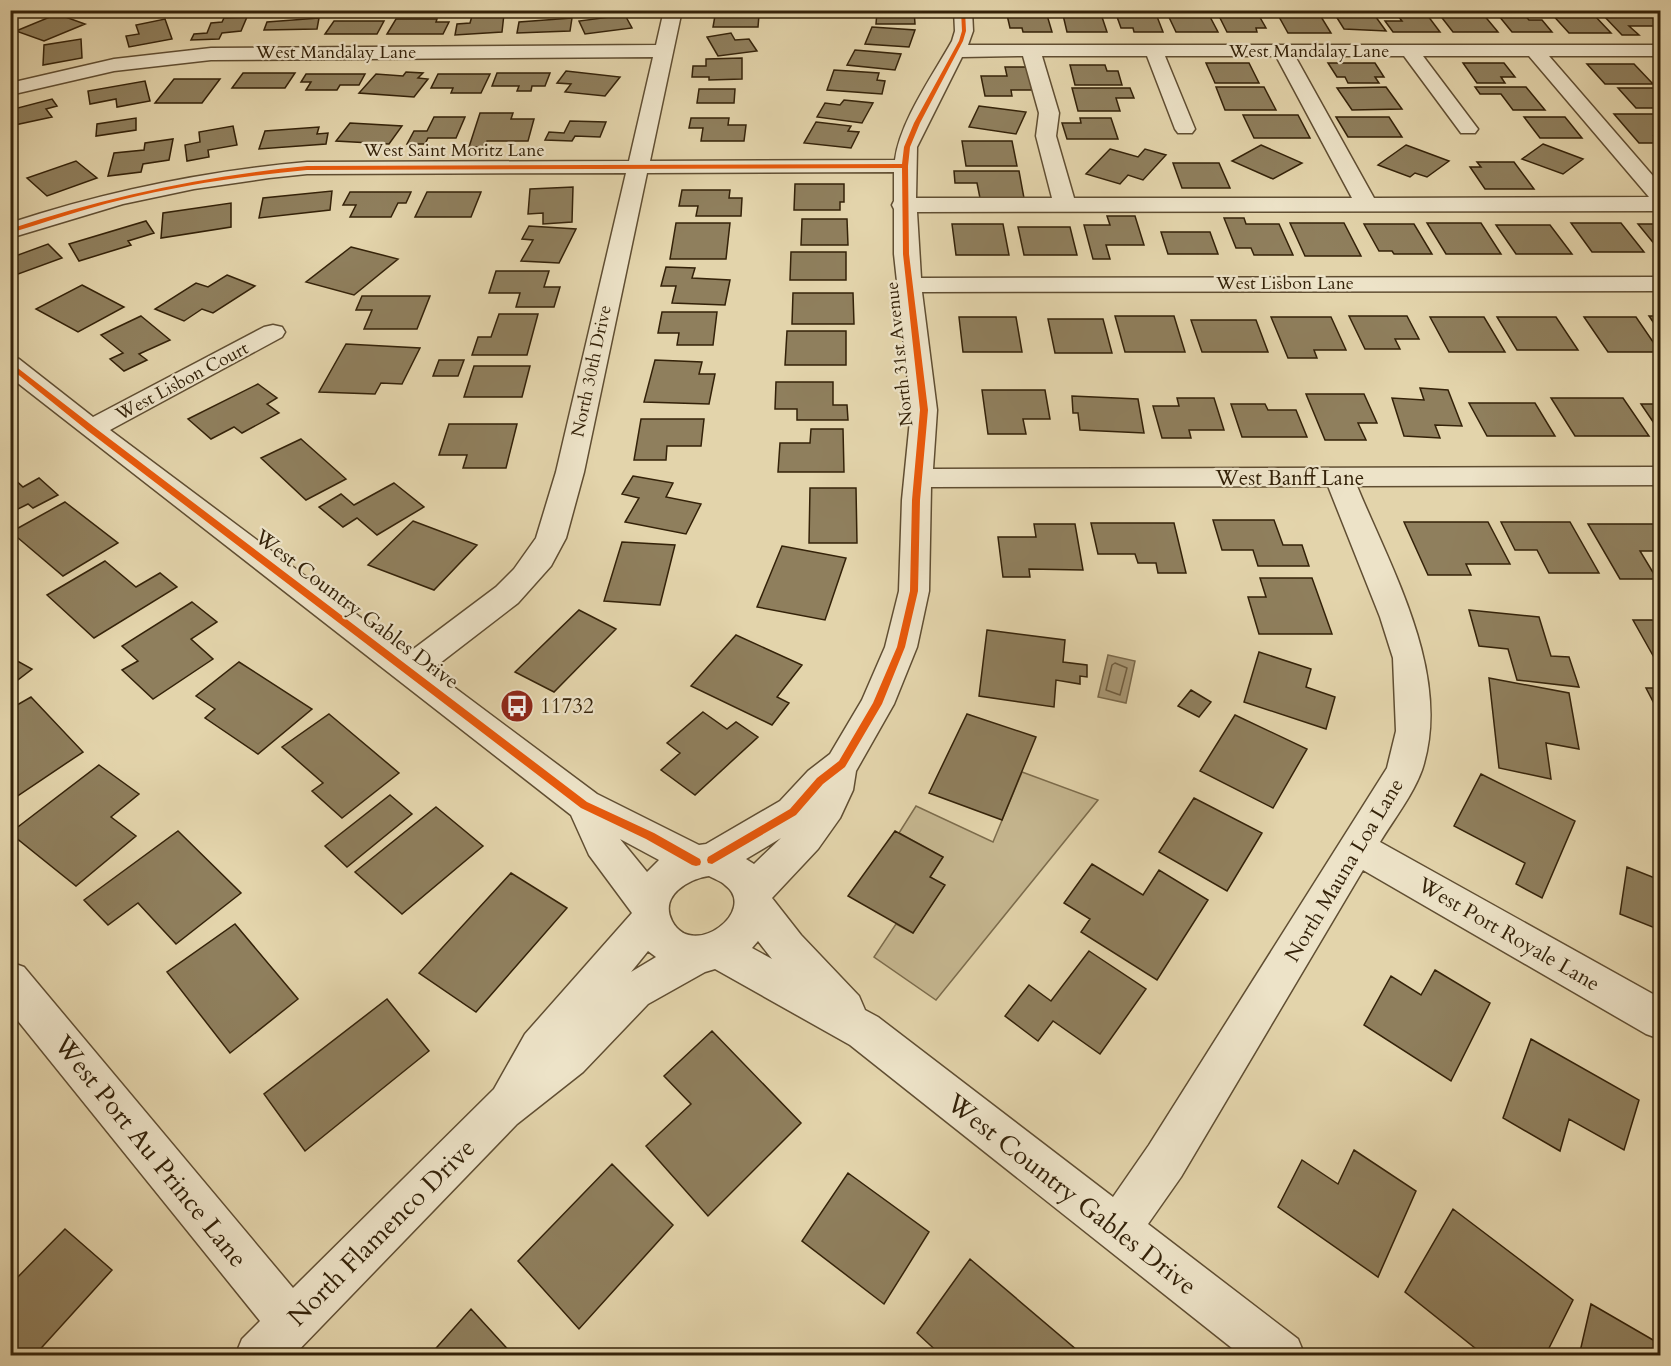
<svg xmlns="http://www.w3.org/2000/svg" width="1671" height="1366" viewBox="0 0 1671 1366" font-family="Cardo,serif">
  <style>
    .green { fill: #c5b68f; stroke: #7c6c4c; stroke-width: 1.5 }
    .water { fill: #a89774; stroke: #7a6849; stroke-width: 1.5 }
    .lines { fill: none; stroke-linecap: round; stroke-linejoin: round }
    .shore { stroke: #6e5c3e; stroke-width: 1.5 }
    .building { fill: #8f7f5d; stroke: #342209; stroke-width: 1.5 }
    .minor-casing { stroke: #604e32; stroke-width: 3 }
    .minor { fill: #ede3c8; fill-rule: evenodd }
    .cycleway-casing { stroke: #ede3c8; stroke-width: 4 }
    .cycleway { fill: #e8590c; fill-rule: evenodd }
    .labels { text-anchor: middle; stroke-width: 4.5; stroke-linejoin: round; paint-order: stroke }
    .far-street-label { font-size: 18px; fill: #342209; stroke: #ede3c8 }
    .street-label { font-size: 21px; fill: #342209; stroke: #ede3c8 }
    .poi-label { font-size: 21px; fill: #342209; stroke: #ede3c8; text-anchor: start }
    .near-street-label { font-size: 26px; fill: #342209; stroke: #ede3c8 }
  </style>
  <rect width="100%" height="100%" fill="#e3d4ab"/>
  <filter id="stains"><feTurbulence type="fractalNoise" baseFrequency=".00333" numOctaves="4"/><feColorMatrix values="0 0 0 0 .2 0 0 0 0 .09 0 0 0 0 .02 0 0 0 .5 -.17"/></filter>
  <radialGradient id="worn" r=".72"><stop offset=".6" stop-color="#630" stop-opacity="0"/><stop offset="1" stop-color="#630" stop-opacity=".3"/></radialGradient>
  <path class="green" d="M1022,772L1098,800L936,1000L874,957L896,924L913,933L944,885L930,877L943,857L899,833L916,806L993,842Z"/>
  <path class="water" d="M1108,655L1135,661L1126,703L1098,697Z"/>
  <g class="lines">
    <path class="shore" d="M1115,663L1127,668L1120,695L1106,690L1112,665Z"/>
  </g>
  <path class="building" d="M716,10H740L739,15H759L758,27H713Z
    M886,10H914L915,24H876L877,12Z
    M1054,10H1077L1079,17H1102L1107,32H1067L1063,15H1055Z
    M1494,10H1520L1529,20H1542L1552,32H1512Z
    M1620,10H1646L1660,26H1629L1639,35H1622L1602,14H1624Z
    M1549,11L1594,15L1611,33H1569Z
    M1167,13H1208L1218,32H1176Z
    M1334,13H1373L1386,31L1344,29Z
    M57,14L85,24L44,41L16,31Z
    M504,14L502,32L455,35L457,24L470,23L472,16Z
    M1116,14H1156L1163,32H1134L1133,28H1121Z
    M1218,14H1258L1266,28H1256L1257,32H1227Z
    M1439,14H1483L1498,32H1453Z
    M625,15L632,28L585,34L579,21Z
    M1007,15H1047L1052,32H1023L1022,28H1010Z
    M1278,15H1320L1331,33H1288Z
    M1398,16H1428L1440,32H1393L1385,21H1402Z
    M247,17L241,31L222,33L219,39L191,40L194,34L207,33L211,23L222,22L224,18Z
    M319,18L317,29L264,30L267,22Z
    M572,18L570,31L517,33L519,22Z
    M165,19L172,39L129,47L126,36L139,34L136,25Z
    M396,19H437L436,22H449L443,34H387Z
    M334,21H384L377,34H325Z
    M872,27L915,30L909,47L865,44Z
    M731,33L735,40L749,39L757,51L718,56L707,37Z
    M81,39L82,58L43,65L44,45Z
    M855,50L901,54L895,70L847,65Z
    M742,58V79L709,80V77H692L693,66H706V59Z
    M1206,63H1249L1259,83H1215Z
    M1328,63H1375L1384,77H1375L1379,83H1348L1345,77H1337Z
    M1463,63H1504L1515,77H1501L1505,83H1477Z
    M1587,64H1634L1653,84H1605Z
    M1070,65H1105L1107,71H1118L1122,85H1075Z
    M1005,67H1027L1032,90H1011L1012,96H985L981,76H1007Z
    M834,70L879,73L877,80L885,81L882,94L827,90Z
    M566,71L620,77L605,96L565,92L571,84L557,83Z
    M406,72L423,73L418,78L428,79L414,97L359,93L376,74L403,76Z
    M243,73H295L285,88H232Z
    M497,73H550L545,86H532L531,91H517L519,86H492Z
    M306,74H365L359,85H340L337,90H306L311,82H301Z
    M438,74H490L481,93H451L453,88H431Z
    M174,79H220L202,103H155Z
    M145,81L150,101L117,107L116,99L90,104L88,91Z
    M1216,87H1264L1276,110H1225Z
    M1386,87L1402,109L1352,110L1337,88Z
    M1475,87H1526L1545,110H1513L1501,94H1480Z
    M1072,88H1130L1134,98H1116L1120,111H1078Z
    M1618,88H1656L1660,93V108H1636Z
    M699,89H735L734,103H697Z
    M52,99L57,106L46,109L52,117L10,126V110Z
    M844,100L873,103L862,123L817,117L825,103L840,105Z
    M979,106L1026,112L1016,134L969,127Z
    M480,113H513L511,119H534L528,141H487L485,147H469Z
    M1614,114H1660V136H1654L1660,143H1639Z
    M1243,115H1298L1310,138H1254Z
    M434,117H465L456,138H428L425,144H407L414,131H427Z
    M1336,117H1389L1402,137H1348Z
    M1524,117H1565L1582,138H1540Z
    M136,118V130L96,136L97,124Z
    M691,118H729L728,125H746L744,141H701L703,128H689Z
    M1080,118H1111L1118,139H1067L1062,123H1081Z
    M570,121L606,122L600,137L575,136L572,141L545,140L549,132L564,133Z
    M816,122L851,126L848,131L859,132L851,148L804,143Z
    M350,123L402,126L389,144L336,141Z
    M233,126L237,145L208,150L209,157L187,161L185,145L200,142L199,132Z
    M319,127L317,134L328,133L326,144L259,149L265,131Z
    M173,139L169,160L143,164L141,172L108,176L114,153L144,150L145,143Z
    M962,141H1012L1017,166H966Z
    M1543,144L1583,159L1563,174L1522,159Z
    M1261,145L1302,163L1273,179L1232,161Z
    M1406,145L1449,161L1427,177L1415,173L1410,177L1378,165Z
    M1110,149L1138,157L1145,149L1166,155L1143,180L1128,175L1120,184L1086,174Z
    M76,161L97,178L47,196L27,178Z
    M1477,162H1514L1534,189H1485L1470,167H1481Z
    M1173,163H1219L1230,188H1182Z
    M954,171H1019L1024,198H980L977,183H955Z
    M795,184H844V202H840V210H794Z
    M573,187L572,222L543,224V213L528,214L530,189Z
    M682,190H730L729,198H742L741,216H696L698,206H679Z
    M332,191L330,210L259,218L263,198Z
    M350,192H411L406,203H398L391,217H350L356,205H343Z
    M427,192H481L471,217H415Z
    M231,203V227L161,238L163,213Z
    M1107,216H1135L1144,245H1106L1110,259H1093L1084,225H1110Z
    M1224,218H1244L1246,224H1279L1293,255H1254L1251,248H1236Z
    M802,219H847L848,245H801Z
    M146,221L154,233L128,241L131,245L79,261L69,244Z
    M676,223H730L726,259H670Z
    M1290,223H1344L1361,256H1305Z
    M1427,223H1481L1501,254H1446Z
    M1571,223H1621L1644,252H1592Z
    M952,224H1003L1009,255H956Z
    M1364,224H1414L1432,254H1394L1392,251H1379Z
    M1638,224H1660V251Z
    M1496,225H1550L1572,254H1516Z
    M529,226L576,229L559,263L521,261L533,240L522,239Z
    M1018,227H1070L1077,255H1024Z
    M1161,232H1210L1218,254H1168Z
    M48,244L62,258L10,277V258Z
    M351,247L398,259L354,295L306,282Z
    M791,252H846V280H790Z
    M666,267L695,268L692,278L730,280L725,305L672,303L676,286H661Z
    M496,271H549L544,287H560L554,307H516L520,293H489Z
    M227,275L255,286L213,313L202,309L184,321L155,309L196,283L208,287Z
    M82,285L124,307L78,332L36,309Z
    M793,293H853L854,324H792Z
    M362,296H430L417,329H364L372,310H356Z
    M662,312H717L713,345H677L679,333H658Z
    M499,314H538L527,355H472L478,337H491Z
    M141,316L170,340L139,354L147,360L124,371L110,359L123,353L101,335Z
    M1115,316H1174L1185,352H1125Z
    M1349,316H1407L1419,339H1395L1400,349H1365Z
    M1649,316H1660V332Z
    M959,317H1016L1022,352H963Z
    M1271,317H1331L1346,350H1314L1317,358H1288Z
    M1430,317H1484L1505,352H1449Z
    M1497,317H1556L1578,350H1517Z
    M1584,317H1636L1660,352H1608Z
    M1048,319H1103L1112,353H1055Z
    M1191,320H1256L1268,352H1202Z
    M787,331H846V365H785Z
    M346,344L420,348L402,384L381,383L375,394L319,392Z
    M439,360H464L458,376H433Z
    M655,360L702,362L699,374H715L709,404L644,402Z
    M474,366H530L522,397H464Z
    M776,382H833V405H847L848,420H797V409H775Z
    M258,384L277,398L267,404L279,413L242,433L234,427L211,439L188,419Z
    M1420,388L1448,390L1462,426L1435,425L1440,438L1404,436L1392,398L1424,400Z
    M982,390H1045L1050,419H1023L1026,434H988Z
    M1306,394H1364L1377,423H1358L1366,440H1325Z
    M1072,396L1138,399L1144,433L1080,430L1078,413H1073Z
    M1177,398H1214L1224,430H1189L1191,438H1162L1153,406H1179Z
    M1551,398H1623L1649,436H1575Z
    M1469,403H1535L1555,436H1487Z
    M1231,404H1265L1268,410H1296L1307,437H1242Z
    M1641,404H1660V432Z
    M641,419H704L701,446H667L666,460H634Z
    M449,424H517L506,468H463L467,455H439Z
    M811,429H843L844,472H778L780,443H810Z
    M301,439L346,479L306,500L261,458Z
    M10,475L23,487L39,478L58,495L33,508L28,504L10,513Z
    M633,476L673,483L666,497L701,504L686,534L625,522L639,498L622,494Z
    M394,483L424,507L377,535L357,518L343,527L319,507L341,494L354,505Z
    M810,488H856L857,543H809Z
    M65,502L118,543L63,576L11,532Z
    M1213,520H1274L1283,545H1302L1309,566H1258L1253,550H1222Z
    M413,521L477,545L434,590L368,565Z
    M1404,522H1488L1510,564H1466L1471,575H1428Z
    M1501,522H1570L1599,573H1549L1537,550H1515Z
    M1091,523H1174L1186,573H1158L1156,563H1138L1135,554H1098Z
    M1034,524H1075L1083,570L1029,569L1030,577H1003L998,537H1036Z
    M1588,524H1654L1660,535V551H1640L1657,579H1620Z
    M622,542L675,545L660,605L604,601Z
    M782,546L846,558L825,620L757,607Z
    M105,561L136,587L160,573L177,587L94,638L47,595Z
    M1260,578H1312L1332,634H1259L1248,597H1266Z
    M192,602L217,622L191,639L213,659L153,699L122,670L138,661L122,646Z
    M579,610L616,629L554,692L515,672Z
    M1469,610L1539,617L1551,656L1569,657L1579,687L1517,680L1508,649L1479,646Z
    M1633,620H1660V668Z
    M987,630L1065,640L1063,662L1087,665V677L1080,676V684L1056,680L1054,707L979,696Z
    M736,635L802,665L777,697L789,703L772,725L691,686Z
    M1259,652L1311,669L1306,687L1335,697L1326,729L1244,702Z
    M10,657L32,669L10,686Z
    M239,662L312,709L258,754L205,718L215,709L196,696Z
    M1489,678L1569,693L1579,749L1546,743L1551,779L1499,768Z
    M1646,688H1660V715Z
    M1191,690L1211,702L1199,717L1178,706Z
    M31,697L83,752L10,801V709Z
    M703,712L727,729L736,722L758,737L695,795L661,770L680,753L667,743Z
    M329,714L399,773L342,818L312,791L323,783L282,747Z
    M967,714L1036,737L1002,820L929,793Z
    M1235,715L1307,749L1273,808L1200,771Z
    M99,765L139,794L111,817L136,836L76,886L10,833Z
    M1481,774L1575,821L1542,898L1516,884L1525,863L1454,826Z
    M390,795L412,814L347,867L325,846Z
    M1194,798L1262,833L1227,891L1159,852Z
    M436,807L483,846L402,914L355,872Z
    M178,831L241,893L176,944L138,903L108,925L84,900Z
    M895,831L943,857L930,877L945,885L913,933L848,896Z
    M1092,864L1143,895L1159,870L1208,900L1157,980L1081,932L1090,919L1064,903Z
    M1627,867L1660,880V930L1620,914Z
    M511,873L567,908L476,1012L419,973Z
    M235,924L298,999L230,1053L167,972Z
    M1089,951L1146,989L1100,1054L1053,1021L1038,1041L1005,1016L1029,985L1051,1001Z
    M1435,970L1490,1003L1451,1081L1364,1025L1391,976L1421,995Z
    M387,999L429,1051L305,1151L264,1094Z
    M712,1031L801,1123L708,1216L646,1146L691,1104L664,1076Z
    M1531,1039L1639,1100L1624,1150L1569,1119L1560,1151L1503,1118Z
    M1660,1112V1177L1655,1175Z
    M1354,1150L1416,1191L1378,1277L1278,1207L1302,1160L1338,1184Z
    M612,1164L673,1225L579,1329L518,1261Z
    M848,1173L929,1232L884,1304L802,1241Z
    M1453,1209L1573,1300L1545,1356H1485L1405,1292Z
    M65,1229L112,1270L34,1356H10V1285Z
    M970,1259L1084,1356H942L917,1333Z
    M1591,1304L1660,1344V1356H1579Z
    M471,1309L514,1356H429Z"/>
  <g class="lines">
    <g class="minor-casing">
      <path id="minor" d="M664,10H682L650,161L895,160C900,121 933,75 952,41L955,31L954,10H972L973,31L968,45H1660V56H1549L1660,184V211L917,212L921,278L1660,277V291L922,292L937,410L933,469L1660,467V485L1357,486C1392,571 1453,676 1422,770C1413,795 1394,819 1380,842L1660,998V1039L1646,1034L1363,870L1181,1177L1148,1224L1298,1339L1305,1356H1242L850,1045L715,969L705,972L648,1004L583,1072L517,1124L293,1356H235L242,1339L260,1321L10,1011V962L24,967L293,1288L494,1089L525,1034L632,913L589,855L571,815L10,377V356L19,359L93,417L264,327L273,325L282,327L285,332L282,337L110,430L408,653L496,587L514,569L536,538L556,472L626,173L307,174L269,178L194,189L123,204L10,238V223C107,191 206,171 307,162L629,161L653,57L211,60L114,71L10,95V83L114,59L211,48L656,45ZM1023,56L1039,113L1036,136L1052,198H916L917,147L962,57ZM1042,56H1147L1175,129L1178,133H1192L1195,129L1165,56H1276L1352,198H1074L1056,136L1059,113ZM1295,56H1404L1461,133H1475L1478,129L1423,56H1529L1649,197L1374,198ZM894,172V201L892,205L894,209V254L911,410L902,500L899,591L885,647L862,700L830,754L808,771L780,801L706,844L699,845L597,794L431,670L518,603L551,566L566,538L584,472L647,173ZM1328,486L1380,617L1393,658L1396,731L1387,768L1149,1145L1113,1197L878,1017L865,1010L859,996L801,935L772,898L818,849L840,818L853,790L856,771L894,704L917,647L929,591L931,487ZM781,838L754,864L746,859ZM620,839L659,860L647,872ZM709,876C714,879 721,881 725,885C759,910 693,961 672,921C659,896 688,879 709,876ZM758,941L772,959L752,948ZM648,951L656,957L631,972Z"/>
    </g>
    <use href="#minor" class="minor"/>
    <g class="cycleway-casing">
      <path id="cycleway" d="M961,10H965L966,31L963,41L920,123L910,147L908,166L909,254L928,410L920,500L918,591L905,647L882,704L845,767L823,784L796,815L712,864L708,863L707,860L708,857L790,809L817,778L839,761L873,703L897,647L910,591L912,500L920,410L903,254L902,168L307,170C244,176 182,185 121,200C83,209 47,222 10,233V229C107,196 205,176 307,166L902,164L904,147L914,123L959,41L962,31Z
        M10,362L94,427L587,802L654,833L700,859L701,862L700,865L696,866L692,865L646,839L581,808L88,431L10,368Z"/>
    </g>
    <use href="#cycleway" class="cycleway"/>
  </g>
  <defs>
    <g id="bus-disc" transform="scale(1.725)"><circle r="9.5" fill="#8f2418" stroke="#ede3c8"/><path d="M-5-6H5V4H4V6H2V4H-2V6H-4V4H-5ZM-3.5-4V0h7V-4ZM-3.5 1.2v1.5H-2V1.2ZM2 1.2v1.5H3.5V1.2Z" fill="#fff"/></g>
  </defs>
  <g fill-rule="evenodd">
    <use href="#bus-disc" x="517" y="706"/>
  </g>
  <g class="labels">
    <g class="far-street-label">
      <text x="1309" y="57">West Mandalay Lane</text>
      <text x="336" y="58">West Mandalay Lane</text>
      <text x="454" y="156">West Saint Moritz Lane</text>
      <text x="1285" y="289">West Lisbon Lane</text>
      <text transform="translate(899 354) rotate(-96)" y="6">North 31st Avenue</text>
      <text transform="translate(591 371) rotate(-78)" y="6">North 30th Drive</text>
      <text transform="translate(182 381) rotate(-28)" y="6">West Lisbon Court</text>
    </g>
    <g class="street-label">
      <text x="1290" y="485">West Banff Lane</text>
      <text transform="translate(357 609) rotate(37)" y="7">West Country Gables Drive</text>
      <text transform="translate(1344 870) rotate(-59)" y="7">North Mauna Loa Lane</text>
      <text transform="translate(1509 934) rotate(30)" y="7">West Port Royale Lane</text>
    </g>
    <g class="poi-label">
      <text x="540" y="713">11732</text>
    </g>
    <g class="near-street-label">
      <text transform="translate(151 1151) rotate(51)" y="9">West Port Au Prince Lane</text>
      <text transform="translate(1072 1194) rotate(38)" y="9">West Country Gables Drive</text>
      <text transform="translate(381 1232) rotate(-45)" y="9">North Flamenco Drive</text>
    </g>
  </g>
  <rect width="1671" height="1366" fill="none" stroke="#e3d4ab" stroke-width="36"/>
  <rect x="12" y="12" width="1647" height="1342" fill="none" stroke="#342209" stroke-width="3"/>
  <rect x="18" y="18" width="1635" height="1330" fill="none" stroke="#342209" stroke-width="1.5"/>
  <rect width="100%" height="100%" filter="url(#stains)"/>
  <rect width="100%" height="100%" fill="url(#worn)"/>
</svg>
